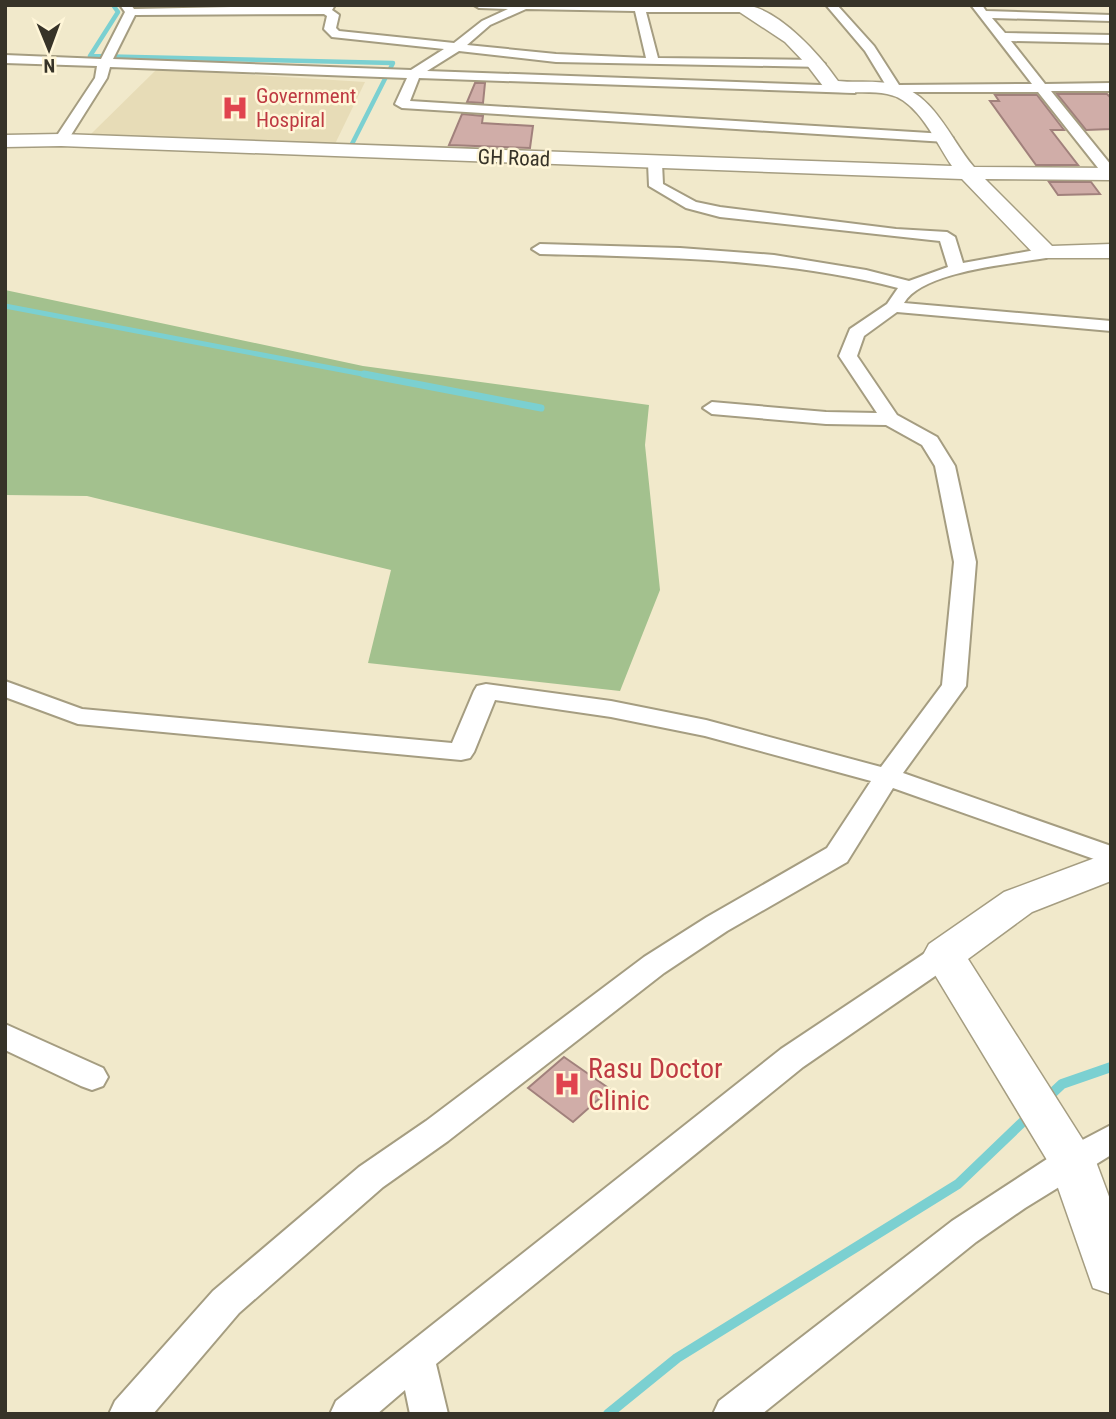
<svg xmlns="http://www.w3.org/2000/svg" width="1116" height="1419" viewBox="0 0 1116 1419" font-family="'Roboto Condensed',sans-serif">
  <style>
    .built { fill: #e7dcb7 }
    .green { fill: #a3c18e }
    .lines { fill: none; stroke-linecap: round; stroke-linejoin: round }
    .stream-far3 { stroke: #7bd0d1; stroke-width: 4.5 }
    .stream-far2 { stroke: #7bd0d1; stroke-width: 5 }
    .stream-far1 { stroke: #7bd0d1; stroke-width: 7 }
    .stream { stroke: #7bd0d1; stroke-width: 10 }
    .building { fill: #d0ada8; stroke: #a1817c; stroke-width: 2 }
    .street-casing { stroke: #a59d81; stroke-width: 4 }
    .secondary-casing { stroke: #a59d81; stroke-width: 3 }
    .street { fill: #fff; fill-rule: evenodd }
    .secondary { fill: #fff; fill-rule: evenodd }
    .labels { text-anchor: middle; stroke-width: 5; stroke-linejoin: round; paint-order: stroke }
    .far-health-label { font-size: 21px; fill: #be3a42; stroke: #fff6d8; text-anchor: start }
    .far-street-label { font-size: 21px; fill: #373328; stroke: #fff6d8 }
    .near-health-label { font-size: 28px; fill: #be3a42; stroke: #fff6d8; text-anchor: start }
  </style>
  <rect width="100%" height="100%" fill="#f1e9cb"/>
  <path class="built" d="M157,69L365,82L334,146L91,134Z"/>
  <path class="green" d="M5,290L363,366L649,405L645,445L660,590L620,691L368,663L391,570L87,496L5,495Z"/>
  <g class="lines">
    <path class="stream-far3" d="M113,5L118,12L90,56L393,63L352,144"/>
    <path class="stream-far2" d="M5,306L373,376"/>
    <path class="stream-far1" d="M364,374L541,408"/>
    <path class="stream" d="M1046,1099L1062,1084L1111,1067
      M608,1414L677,1358L958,1184L1029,1116"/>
  </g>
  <path class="building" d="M475,83H485L483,103L467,102Z
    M1057,94H1107L1111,98V129L1086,130Z
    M995,95H1037L1064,130H1051L1078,165H1036L990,101H999Z
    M462,114L483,116L482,123L533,126L530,148L449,145Z
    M1049,182H1091L1100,194L1058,195Z
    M564,1057L610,1089L573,1122L528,1088Z"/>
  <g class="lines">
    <g class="street-casing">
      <path id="street" d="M120,5H131L134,9L335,5L332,10L339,15L336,28L339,31L454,43L482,21L508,9L479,8L474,5L749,7L755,10L753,12H646L658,58L819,60L825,64L823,67L556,62L459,51L427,71L850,86L855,87V93L419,78L410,101L946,134L953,138L946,142L402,108L395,104L407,78L110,67L107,78L66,143H56L54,140L95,78L97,66L5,63V55L101,59L125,12ZM526,9L635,11L646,58L556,54L467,45L490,25ZM324,14L327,16L324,29L332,37L444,49L411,70L113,59L135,15Z
        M826,5H837L874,46L899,85L1032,84L971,5H982L986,11L1111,15V21L992,18L1005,33L1111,35V43L1011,41L1045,84L1111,83V91H1051L1111,165V179L1106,178L1038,92H890L865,51Z
        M655,159L662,163L663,184L696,202L720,207L896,229L947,232L955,237L963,263L1046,248L1054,253L1046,258C1011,264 922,271 904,303L1111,321V331L897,312L864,336L857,356L897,415L937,437L955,466L976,562L966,686L903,773L1111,846V865L893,788L847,862L727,931L664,973L448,1141L383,1187L239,1313L153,1414H109L115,1401L213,1291L359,1167L426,1121L644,957L707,917L827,848L871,781L705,736L611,717L495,700L474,752L470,758L461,760L78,724L5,697V681L82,709L452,743L474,691L477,686L486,684L611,701L706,720L881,767L942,685L954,562L935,466L922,445L886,425L826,424L712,414L703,408L712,402L826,412L877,413L839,356L850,329L887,304L898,288C781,258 660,257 540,254L532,249L540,244L680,248L774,255L866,270L909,281L948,267L940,241L720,217L686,208L649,186L648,163Z
        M944,944L954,947L959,955L954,963L803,1067L436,1364L448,1414H410L405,1390L377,1414H330L336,1401L781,1049L934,947Z
        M5,1024L103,1068L108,1077L103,1086L92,1090L81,1086L5,1050Z
        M1111,1125V1155L1025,1208L976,1242L762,1414H713L719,1401L952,1221L1050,1157Z"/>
    </g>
    <g class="secondary-casing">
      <path id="secondary" d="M729,5C736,5 745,4 751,6C783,14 820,55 838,81C856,83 875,80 892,84C934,92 949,138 974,167L1111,168V180L985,179L1052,246L1111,244V258H1038L962,179L61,146L5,147V135L61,134L952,166C936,143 918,99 887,94C866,90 846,95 826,90L807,65L785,42Z
        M1111,852V881L1032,912L968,959L1095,1159L1111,1202V1294L1093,1288L1050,1165L923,955L929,944L1004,892Z"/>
    </g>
    <use href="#street" class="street"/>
    <use href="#secondary" class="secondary"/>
  </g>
  <defs>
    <g id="hospital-bare" transform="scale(2.1)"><path d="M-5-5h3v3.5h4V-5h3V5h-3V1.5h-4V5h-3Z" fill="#e0444e" stroke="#fff6d8" stroke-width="2.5" paint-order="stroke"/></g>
  </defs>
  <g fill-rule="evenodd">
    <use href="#hospital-bare" x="235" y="108"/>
    <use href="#hospital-bare" x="567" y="1084"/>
  </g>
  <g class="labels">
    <g class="far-health-label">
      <text x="256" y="103">Government<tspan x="256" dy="24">Hospiral</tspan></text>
    </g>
    <g class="far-street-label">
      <text transform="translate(514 158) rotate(2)" y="7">GH Road</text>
    </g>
    <g class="near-health-label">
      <text x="588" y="1078">Rasu Doctor<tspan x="588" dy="32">Clinic</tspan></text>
    </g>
  </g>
  <rect width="1116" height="1419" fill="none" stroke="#373328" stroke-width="14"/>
  <g transform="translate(49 49) rotate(179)" stroke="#fff6d8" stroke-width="5" paint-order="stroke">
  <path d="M0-5L12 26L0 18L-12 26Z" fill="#373328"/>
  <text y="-10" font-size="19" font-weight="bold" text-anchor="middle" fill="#373328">N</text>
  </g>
</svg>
